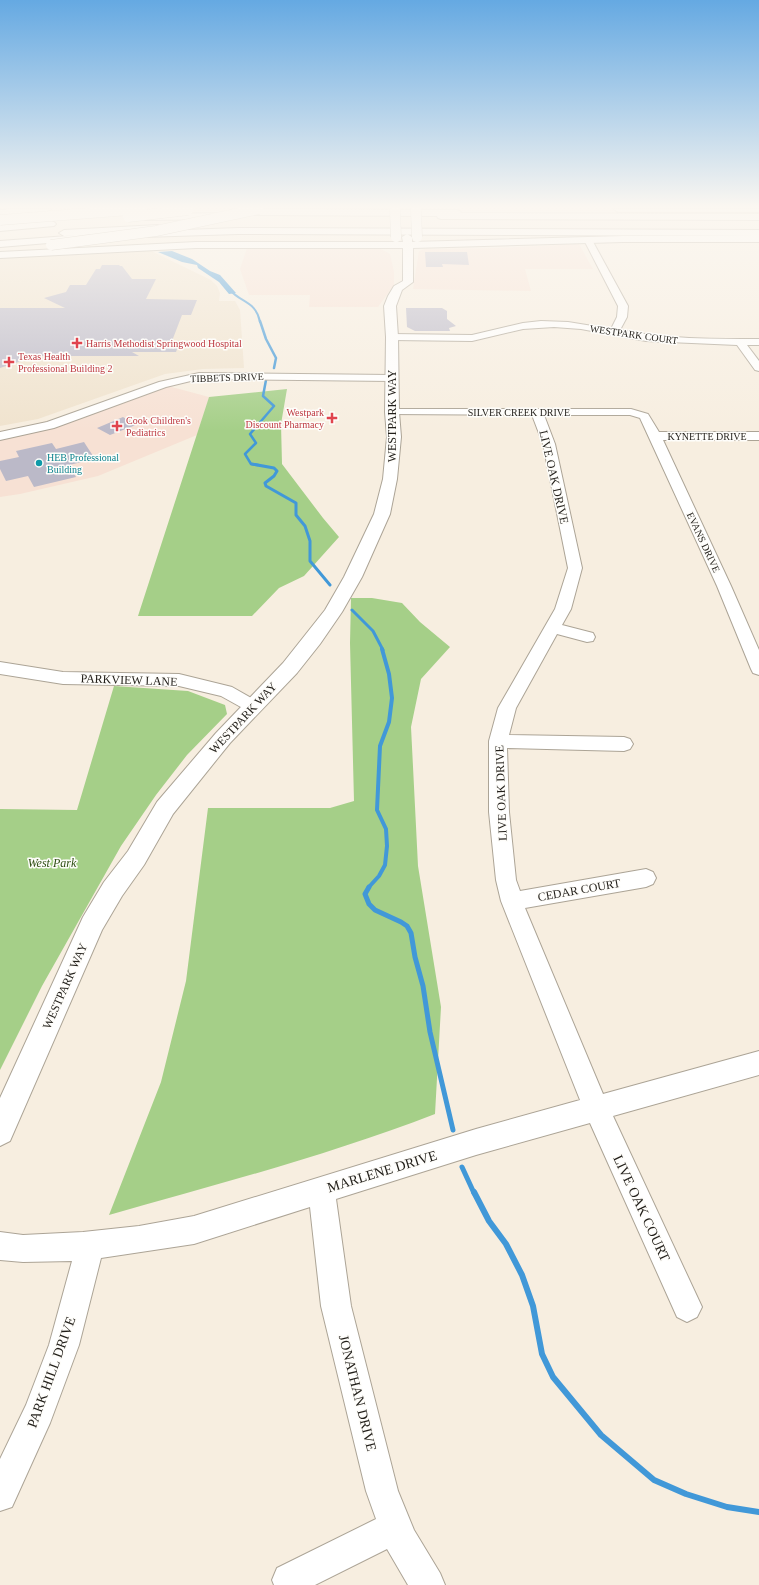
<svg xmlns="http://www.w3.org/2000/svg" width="759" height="1585" viewBox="0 0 759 1585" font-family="'Times New Roman',serif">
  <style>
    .commercial { fill: #f7e1d4 }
    .built { fill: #f0e3ce }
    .green { fill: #a5cf88 }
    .water { fill: #4198d8 }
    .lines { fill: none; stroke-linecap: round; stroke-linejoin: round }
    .stream-far5 { stroke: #4198d8; stroke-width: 2 }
    .stream-far4 { stroke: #4198d8; stroke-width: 2.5 }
    .stream-far3 { stroke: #4198d8; stroke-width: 3 }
    .stream-far2 { stroke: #4198d8; stroke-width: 4 }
    .stream-far1 { stroke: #4198d8; stroke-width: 5 }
    .stream { stroke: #4198d8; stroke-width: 6 }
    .building { fill: #bbb9c8 }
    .minor-casing { stroke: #aca496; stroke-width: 2 }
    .major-casing { stroke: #aca496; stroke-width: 2 }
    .highway-casing { stroke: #aca496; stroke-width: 2 }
    .minor { fill: #fff; fill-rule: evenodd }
    .major { fill: #fff; fill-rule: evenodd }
    .highway { fill: #fff; fill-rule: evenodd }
    .major-bridge-casing { stroke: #aca496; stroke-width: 11; stroke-linecap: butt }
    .highway-bridge-casing { stroke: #aca496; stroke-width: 11; stroke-linecap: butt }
    .major-bridge { stroke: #fff; stroke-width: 10 }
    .highway-bridge { stroke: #fff; stroke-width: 10 }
    .health-dot { fill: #e0444e; stroke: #fefdfa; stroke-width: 1.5 }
    .culture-dot { fill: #0f9aa8; stroke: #fefdfa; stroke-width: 1.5 }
    .labels { text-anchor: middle; stroke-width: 3; stroke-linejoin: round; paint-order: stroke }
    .far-street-label { font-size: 10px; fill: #211e19; stroke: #fefdfa }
    .far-health-label { font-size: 10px; fill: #be3a42; stroke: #fefdfa; text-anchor: start }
    .far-culture-label { font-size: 10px; fill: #0d838f; stroke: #fefdfa; text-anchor: start }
    .street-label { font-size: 12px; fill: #211e19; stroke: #fefdfa }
    .park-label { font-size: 12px; font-style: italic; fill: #2e4e13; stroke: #fefdfa }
    .near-street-label { font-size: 14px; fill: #211e19; stroke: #fefdfa }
  </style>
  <rect width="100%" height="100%" fill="#f7eee0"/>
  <path class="commercial" d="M579,244L593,269H525L531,291L413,289L419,251L425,249L495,248Z
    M247,248H379L390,254L394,272V285L378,307H309L310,295H249L240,269Z
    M168,386L209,397L197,435L98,476L20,494L0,497V439Z"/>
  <path class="built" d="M145,248L211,280L217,286L220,293L219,301H235L240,310L244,368L203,369L165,374L38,419L0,426V257Z"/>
  <path class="green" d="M287,389L281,424L282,464L323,518L339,537L304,576L279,588L252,616H138L209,397Z
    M351,598H372L402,603L420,622L450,647L421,679L411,727L418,866L441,1007L435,1114C329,1155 218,1184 109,1215L161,1082L186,981L208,808H330L354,801L350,643Z
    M114,686L188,691L225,705L227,714L187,755L156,795L121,846L42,986L0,1070V809L77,810Z"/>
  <path class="water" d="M172,251L192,259L210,271L220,275L236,293L229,294L219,282L198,268L197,265L182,262L158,252Z"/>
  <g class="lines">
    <path class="stream-far5" d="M230,290C241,303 256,301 260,322"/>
    <path class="stream-far4" d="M260,321L266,339L276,358L274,368
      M258,465L251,464L245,454L256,443L250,434L274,406L263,396L266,380"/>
    <path class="stream-far3" d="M252,464L274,468L277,471L274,476L265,483L266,486L296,503V515L305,526L310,541V561L330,585
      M352,610L373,631L383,650"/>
    <path class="stream-far2" d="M368,888L379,876L385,865L387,846L386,829L377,810L380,746L389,722L392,698L389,674L382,649"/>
    <path class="stream-far1" d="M369,887L365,894L369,904L375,910L401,922L407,926L411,933L415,957L423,986L430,1032L453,1130
      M462,1167L474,1193"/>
    <path class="stream" d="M474,1192L489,1221L506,1244L522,1275L533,1306L542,1354L553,1377L601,1435L654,1480L686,1494L727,1507L759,1512"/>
  </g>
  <path class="building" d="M425,252H467L469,265L442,264L443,267H426Z
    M102,265H120L119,266H122L132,279H156L146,299L197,300L191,315H182L172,341H180L176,352H132L139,356H37L0,368V308H65L44,298L66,292L70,285H86L96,269H100Z
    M406,308H442L447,311V319L456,326L449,328L450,331H415L407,327Z
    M123,417L136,425L110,435L97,428Z
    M84,442L95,459L69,465L76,477L34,487L28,476L6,481L0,469V461L19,457L16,451L52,443L56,449Z"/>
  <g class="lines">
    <g class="minor-casing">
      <path id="minor" d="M585,238H588L592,240L628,306L627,317L620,330C666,339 712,339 759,339V345H747L759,361V371L755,370L737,345L646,341L581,329L554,327L523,329L472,341L392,340L387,337L392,334L472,335L523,323L541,321L568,322L611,329L617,317L618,306L584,240Z
        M199,373L391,375L396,378L391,381L199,379L166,387L54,428L0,440V432L47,422L159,382Z
        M392,409H631L648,414L659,432H759V440H663L731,586L759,650V675L753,673L751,669L717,586L640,418L630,415H544L555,444L582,568L571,609L562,625L593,633L595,637L593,641L587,642L557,634L516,708L509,735L624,737L630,739L633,744L630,749L624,751L507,748L509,812L516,880L520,891L646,869L653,872L656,878L653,884L646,887L525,908L603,1094L759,1051V1075L613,1116L702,1307L697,1317L687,1322L677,1317L590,1123L476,1155L336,1199L351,1306L398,1491L414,1530L440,1573L445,1585H408L387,1549L315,1585H274L272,1580L277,1568L376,1519L366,1491L321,1306L310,1207L194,1244L101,1258L79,1345L50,1423L12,1507L0,1511V1459L26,1405L49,1345L72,1261L23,1262L0,1260V1232L23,1235L83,1232L139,1226L194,1216L476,1129L580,1100L501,901L496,880L489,812V741L498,708L555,609L568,568L543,444L532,415L388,414L386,412L388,410Z
        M0,662L63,672L179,674L232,687L260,703L263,707L260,711L254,713L248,711L221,696L179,686L63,684L0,674Z"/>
    </g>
    <g class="major-casing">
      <path id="major" d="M13,209H51L47,212L0,216V210Z
        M614,209H759V212H618Z
        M407,234L412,237V242L623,236H759V242H623L413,248V282L402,290L396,306L398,337L399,412L401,437L397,479L390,514L362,577L342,612L320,644L297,673L230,743L173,814L144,865L122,896L102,930L10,1141L0,1146V1098L83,917L104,882L128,851L157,802L216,733L283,663L325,610L344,577L374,514L383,479L387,437L385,412L386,337L384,306L388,296L394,286L403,281V248H196L0,258V252L196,242H403L402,237Z"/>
    </g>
    <g class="highway-casing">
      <path id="highway" d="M233,209L457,210L460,211L461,213L759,214V220L441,219L438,218L437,216L235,215L234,218L231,219L145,220L140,217L145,214L229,213L230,210Z
        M51,221L54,222L56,224L54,226L0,231V225Z
        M158,225L163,228L158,231L238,228L759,230V236L238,234L143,237L138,234L141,232L64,236L59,233L64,230Z
        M81,235L86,238L84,240L0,247V241Z"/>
    </g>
    <use href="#minor" class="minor"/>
    <use href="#major" class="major"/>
    <use href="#highway" class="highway"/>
    <g class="major-bridge-casing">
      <path id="major-bridge" d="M395,210L396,237
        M416,210L417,237"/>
    </g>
    <g class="highway-bridge-casing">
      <path id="highway-bridge" d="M128,217L188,210
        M0,220L142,209
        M51,245L156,231L259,209"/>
    </g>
    <use href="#major-bridge" class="major-bridge"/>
    <use href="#highway-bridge" class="highway-bridge"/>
  </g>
  <linearGradient id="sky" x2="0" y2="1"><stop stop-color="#65a9e2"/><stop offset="0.48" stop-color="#fbf7f1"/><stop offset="1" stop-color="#fbf7f1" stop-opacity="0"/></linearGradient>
  <rect width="759" height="431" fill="url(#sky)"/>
  <g class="health-dot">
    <path d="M75 337h4v4h4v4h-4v4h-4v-4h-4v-4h4z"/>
    <path d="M7 356h4v4h4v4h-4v4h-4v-4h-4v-4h4z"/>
    <path d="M330 412h4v4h4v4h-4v4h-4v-4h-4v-4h4z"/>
    <path d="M115 420h4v4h4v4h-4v4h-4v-4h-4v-4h4z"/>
  </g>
  <circle class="culture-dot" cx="39" cy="463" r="4"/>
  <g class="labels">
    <g class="far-street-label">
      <text transform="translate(634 334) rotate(8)" y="4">WESTPARK COURT</text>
      <text transform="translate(227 377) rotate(-2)" y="4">TIBBETS DRIVE</text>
      <text x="519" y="416">SILVER CREEK DRIVE</text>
      <text x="707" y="440">KYNETTE DRIVE</text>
      <text transform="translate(704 542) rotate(65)" y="4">EVANS DRIVE</text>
    </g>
    <g class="far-health-label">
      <text x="86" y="347">Harris Methodist Springwood Hospital</text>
      <text x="18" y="360">Texas Health<tspan x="18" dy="12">Professional Building 2</tspan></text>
      <text x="324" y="416" text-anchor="end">Westpark<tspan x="324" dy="12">Discount Pharmacy</tspan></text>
      <text x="126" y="424">Cook Children's<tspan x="126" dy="12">Pediatrics</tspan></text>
    </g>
    <g class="far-culture-label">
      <text x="47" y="461">HEB Professional<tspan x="47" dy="12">Building</tspan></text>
    </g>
    <g class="street-label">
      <text transform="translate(392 416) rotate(-90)" y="4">WESTPARK WAY</text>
      <text transform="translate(554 477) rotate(77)" y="4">LIVE OAK DRIVE</text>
      <text transform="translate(129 680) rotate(2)" y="4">PARKVIEW LANE</text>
      <text transform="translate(243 718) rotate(-47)" y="4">WESTPARK WAY</text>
      <text transform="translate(501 793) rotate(-92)" y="4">LIVE OAK DRIVE</text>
      <text transform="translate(579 890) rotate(-10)" y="4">CEDAR COURT</text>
      <text transform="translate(65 986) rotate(-66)" y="4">WESTPARK WAY</text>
    </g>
    <g class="park-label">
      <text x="52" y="867">West Park</text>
    </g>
    <g class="near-street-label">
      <text transform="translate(382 1171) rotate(-17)" y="5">MARLENE DRIVE</text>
      <text transform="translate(642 1208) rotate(65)" y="5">LIVE OAK COURT</text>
      <text transform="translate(51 1372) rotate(-70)" y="5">PARK HILL DRIVE</text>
      <text transform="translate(358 1393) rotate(76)" y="5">JONATHAN DRIVE</text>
    </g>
  </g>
</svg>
